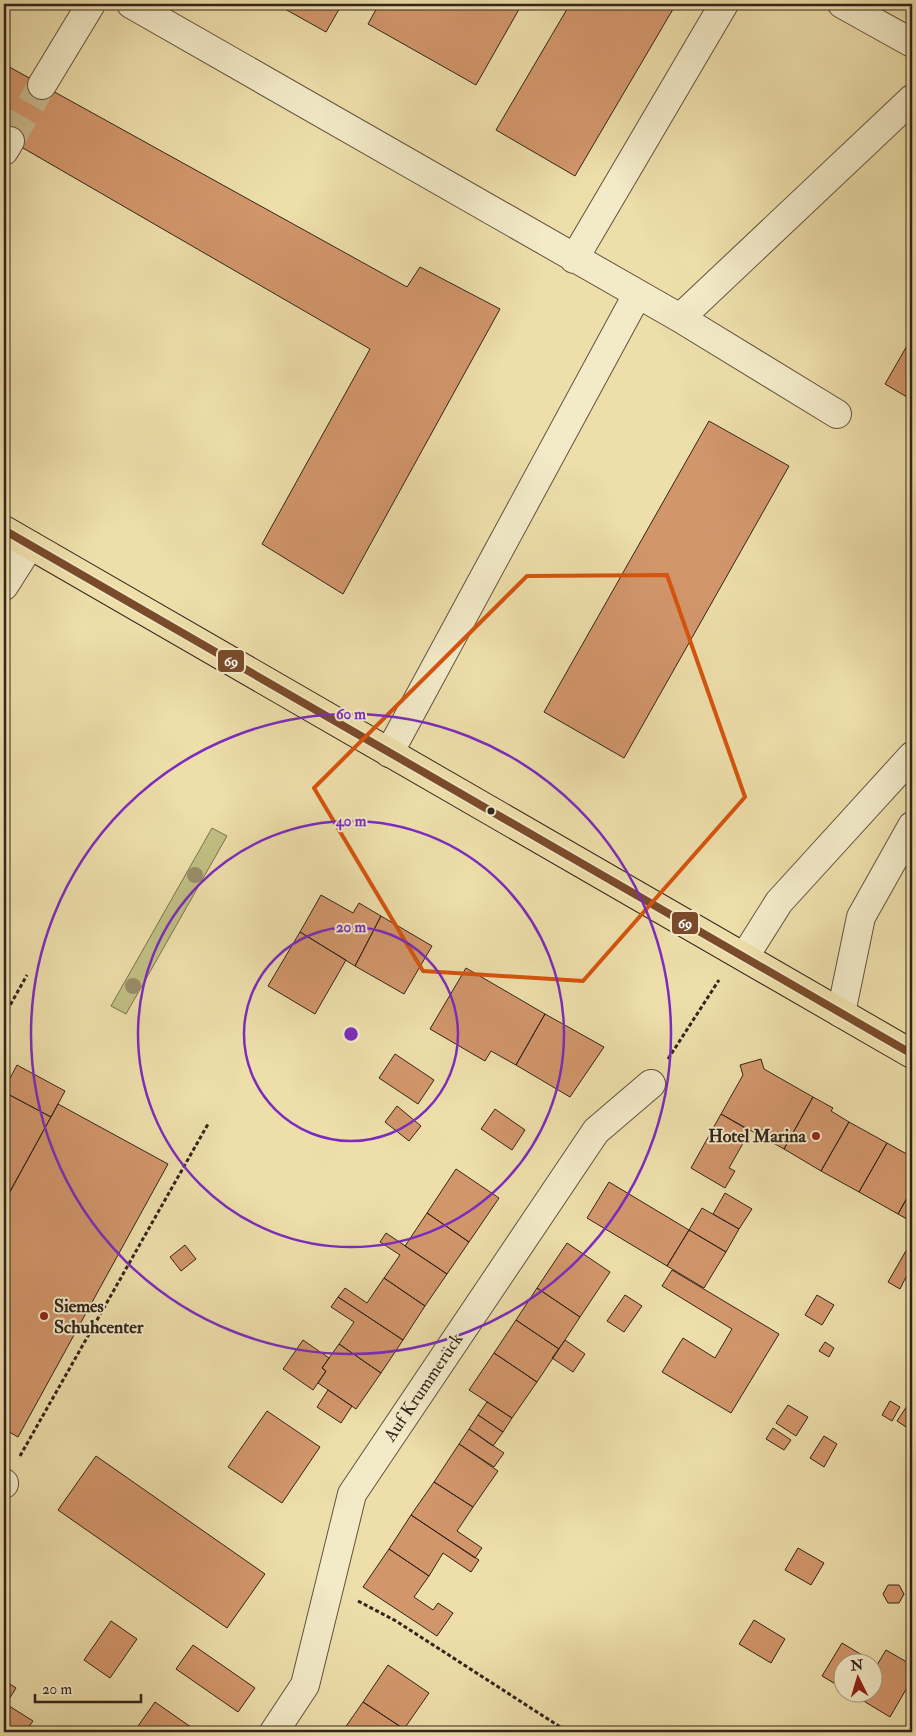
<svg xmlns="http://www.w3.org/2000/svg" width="916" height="1736" viewBox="0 0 916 1736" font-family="'IM FELL Double Pica',serif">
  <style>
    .green { fill: #c0bf84; stroke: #7a7250 }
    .building { fill: #d2966b; stroke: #33241b }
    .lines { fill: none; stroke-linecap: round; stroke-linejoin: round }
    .minor-tunnel { stroke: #c8b98d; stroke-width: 28; stroke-dasharray: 28 14; stroke-linecap: butt }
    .minor-casing { stroke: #62523f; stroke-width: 30 }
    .major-casing { stroke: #33241b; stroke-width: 30 }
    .path { stroke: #33241b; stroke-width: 3; stroke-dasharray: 4 2.5; stroke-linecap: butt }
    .minor { stroke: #f3eac8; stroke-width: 28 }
    .major { stroke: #eddeaa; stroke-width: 28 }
    .bus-1-casing { stroke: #f3eac8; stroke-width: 11 }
    .bus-1 { stroke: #7a4b2a; stroke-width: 8 }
    .tree { fill: #9a8d6a }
    .marked { fill: none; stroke: #d6540e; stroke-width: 4; stroke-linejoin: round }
    .ring { fill: none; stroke: #7b2cbf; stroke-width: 2.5 }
    .bus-dot { fill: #33241b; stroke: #f3eac8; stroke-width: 2 }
    .poi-dot { fill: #8f2418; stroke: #f3eac8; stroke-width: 2 }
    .labels { text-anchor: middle; stroke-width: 4; stroke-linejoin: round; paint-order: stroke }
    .poi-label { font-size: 18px; font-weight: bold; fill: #33241b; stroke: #f3eac8; text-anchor: end }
    .street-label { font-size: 18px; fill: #33241b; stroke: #f3eac8 }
    .centre { fill: #7b2cbf; stroke: #f3eac8; stroke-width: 2.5 }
    .ring-label { font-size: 15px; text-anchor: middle; font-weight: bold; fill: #7b2cbf; stroke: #f3eac8; stroke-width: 4; stroke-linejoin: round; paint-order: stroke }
    .line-badge { stroke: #f3eac8; stroke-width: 2 }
    .badge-label { font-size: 14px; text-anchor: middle; font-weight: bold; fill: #fff }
  </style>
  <rect width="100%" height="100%" fill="#eddeaa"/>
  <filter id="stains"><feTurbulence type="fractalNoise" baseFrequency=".004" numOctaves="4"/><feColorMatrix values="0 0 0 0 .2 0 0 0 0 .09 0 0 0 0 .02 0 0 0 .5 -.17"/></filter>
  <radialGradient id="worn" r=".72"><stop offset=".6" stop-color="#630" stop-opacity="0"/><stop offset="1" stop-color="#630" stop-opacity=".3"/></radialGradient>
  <path class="green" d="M212,828L227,836L126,1014L111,1006Z"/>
  <path class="building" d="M276,4H342L326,32Z
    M379,4H522L476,85L368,24Z
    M570,4H676L575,176L496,130Z
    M4,64L407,287L420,267L500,309L343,594L262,544L370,349L4,137Z
    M912,337V400L885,384Z
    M709,421L789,466L624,758L544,712Z
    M321,895L353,913L359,903L381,916L355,966L300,932Z
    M381,916L432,946L404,994L355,966Z
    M300,932L346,960L315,1014L268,986Z
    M466,968L545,1014L516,1065L491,1051L485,1061L430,1029Z
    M545,1014L604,1047L570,1097L516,1065Z
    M395,1054L434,1080L418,1104L379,1078Z
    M761,1059L764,1069L813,1097L784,1149L721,1114L743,1075L740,1065Z
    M17,1065L65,1091L51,1117L4,1092V1077L9,1080Z
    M4,1092L51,1117L4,1202Z
    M813,1097L833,1108L831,1111L849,1122L821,1171L784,1149Z
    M58,1104L168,1164L18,1437L4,1429V1203Z
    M397,1106L421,1126L409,1141L385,1122Z
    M495,1109L525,1130L512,1150L481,1129Z
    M721,1114L750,1131L729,1168L735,1171L725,1188L691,1168Z
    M849,1122L887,1143L859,1192L821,1171Z
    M887,1143L912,1157V1189L898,1214L859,1192Z
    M456,1169L499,1198L469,1242L427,1213Z
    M609,1182L689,1230L667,1266L587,1218Z
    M912,1189V1222L898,1214Z
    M725,1193L752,1209L739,1229L713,1214Z
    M702,1208L739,1229L726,1252L689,1230Z
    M427,1213L469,1242L447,1274L405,1246Z
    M689,1230L726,1252L704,1288L667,1266Z
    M386,1233L447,1274L425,1306L384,1278L400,1255L380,1242Z
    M567,1243L610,1272L580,1317L537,1288Z
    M185,1245L196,1259L181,1271L170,1257Z
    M907,1249L912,1252V1281L906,1277L900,1289L888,1282Z
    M672,1270L779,1334L731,1413L662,1372L683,1338L715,1358L732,1329L662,1286Z
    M384,1278L425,1306L403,1340L338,1297L345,1288L367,1303Z
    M537,1288L580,1317L559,1349L516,1320Z
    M625,1295L642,1306L624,1332L607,1321Z
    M817,1295L834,1305L822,1325L805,1315Z
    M338,1297L403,1340L381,1373L339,1344L354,1322L331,1307Z
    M516,1320L559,1349L537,1382L494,1353Z
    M303,1340L329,1358L322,1368L326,1371L313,1390L283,1369Z
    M565,1340L585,1354L573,1372L552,1358Z
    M825,1342L834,1348L829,1357L819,1351Z
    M339,1344L381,1373L356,1409L318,1383L326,1371L322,1368Z
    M494,1353L537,1382L512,1418L469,1390Z
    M328,1390L352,1406L341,1423L317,1407Z
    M890,1401L900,1407L892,1421L882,1415Z
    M487,1402L512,1418L503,1432L478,1415Z
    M909,1403L912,1405V1418L906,1427L897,1421Z
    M788,1405L808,1417L796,1436L776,1423Z
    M267,1411L320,1447L282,1503L228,1467Z
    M478,1415L503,1432L493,1446L469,1429Z
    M773,1428L791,1440L784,1450L766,1439Z
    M469,1429L504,1453L494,1467L459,1444Z
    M824,1436L837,1444L824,1467L810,1458Z
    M459,1444L498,1471L473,1507L434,1482Z
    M96,1456L265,1574L227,1628L58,1510Z
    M434,1482L473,1507L457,1531L482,1548L475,1558L411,1515Z
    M411,1515L479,1560L471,1572L443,1553L429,1576L389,1549Z
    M798,1548L824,1563L811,1585L785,1570Z
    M389,1549L429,1576L414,1597L433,1610L438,1603L453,1613L437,1636L363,1587Z
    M888,1585H899L904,1594L899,1603H888L883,1594Z
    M754,1620L785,1639L771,1663L739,1644Z
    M111,1621L137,1639L110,1678L84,1660Z
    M842,1643L877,1664L874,1670V1664H844V1689L822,1676Z
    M193,1645L255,1688L238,1712L176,1669Z
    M886,1650L912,1665V1679L890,1717L857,1697L860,1694H874V1670Z
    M388,1665L429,1693L404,1729L363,1702Z
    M4,1680L16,1688L6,1704L33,1721L25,1732H4Z
    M155,1702L198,1732H147L138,1726Z
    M363,1702L404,1729L402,1732H342Z"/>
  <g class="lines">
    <path class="minor-tunnel" d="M10,141L42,85"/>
    <g class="minor-casing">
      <path id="minor" d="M131,4L680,318L837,414
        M842,4L912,43
        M42,85L91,4
        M4,151L10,141
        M574,259L724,4
        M680,318L912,99
        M4,586L30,545
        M389,753L637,295
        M745,956L779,902L912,756
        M841,1013L861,917L912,826
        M4,1483V1484
        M274,1732L305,1685L352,1494L596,1131L651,1084"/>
    </g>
    <g class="major-casing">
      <path id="major" d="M4,530L912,1054"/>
    </g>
    <path class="path" d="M4,1016L27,975
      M668,1059L719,980
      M20,1456L208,1124
      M358,1601L396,1621L568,1732
      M911,1732L912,1730"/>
    <use href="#minor" class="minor"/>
    <use href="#major" class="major"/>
    <g class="bus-1-casing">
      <path id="bus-1" d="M4,530L912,1054"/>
    </g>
    <use href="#bus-1" class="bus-1"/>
  </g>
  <g class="tree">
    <circle cx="195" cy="875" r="8"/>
    <circle cx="133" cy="986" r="8"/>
  </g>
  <path class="marked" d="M667,575L745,797L583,981L423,971L314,788L527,576Z"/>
  <g class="ring">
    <circle cx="351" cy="1034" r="107"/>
    <circle cx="351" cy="1034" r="213"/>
    <circle cx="351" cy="1034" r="320"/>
  </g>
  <circle class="bus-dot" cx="491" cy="811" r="4.5"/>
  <g class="poi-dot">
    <circle cx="816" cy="1136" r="5"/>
    <circle cx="44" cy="1316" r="5"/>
  </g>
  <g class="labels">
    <g class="poi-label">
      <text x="806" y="1142">Hotel Marina</text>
      <text x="54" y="1312" text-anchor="start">Siemes<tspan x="54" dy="21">Schuhcenter</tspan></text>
    </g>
    <g class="street-label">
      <text transform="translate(423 1387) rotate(-56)" y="6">Auf Krummerück</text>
    </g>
  </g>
  <circle cx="351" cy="1034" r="8" class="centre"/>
  <g class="ring-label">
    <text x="351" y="719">60 m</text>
    <text x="351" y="826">40 m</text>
    <text x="351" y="932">20 m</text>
  </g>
  <g class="line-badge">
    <rect x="217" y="649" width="28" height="24" rx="5" fill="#7a4b2a"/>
    <rect x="671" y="911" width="28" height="24" rx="5" fill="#7a4b2a"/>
  </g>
  <g class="badge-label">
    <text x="231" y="666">69</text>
    <text x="685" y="928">69</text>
  </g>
  <rect width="916" height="1736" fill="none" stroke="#eddeaa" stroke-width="20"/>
  <rect x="5" y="5" width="906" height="1726" fill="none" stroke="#33241b" stroke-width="2.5"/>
  <rect x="10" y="10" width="896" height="1716" fill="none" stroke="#33241b"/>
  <g transform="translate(858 1678) rotate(355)"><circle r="24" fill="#f3eac8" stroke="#a69b83"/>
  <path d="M0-4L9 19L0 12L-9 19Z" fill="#8f2418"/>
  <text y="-8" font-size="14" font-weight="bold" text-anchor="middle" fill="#33241b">N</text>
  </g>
  <path d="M35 1694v8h106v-8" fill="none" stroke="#33241b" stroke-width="2.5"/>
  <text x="42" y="1694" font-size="15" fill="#33241b" stroke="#f3eac8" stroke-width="4" paint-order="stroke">20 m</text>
  <rect width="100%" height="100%" filter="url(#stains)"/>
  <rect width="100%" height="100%" fill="url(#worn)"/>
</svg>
